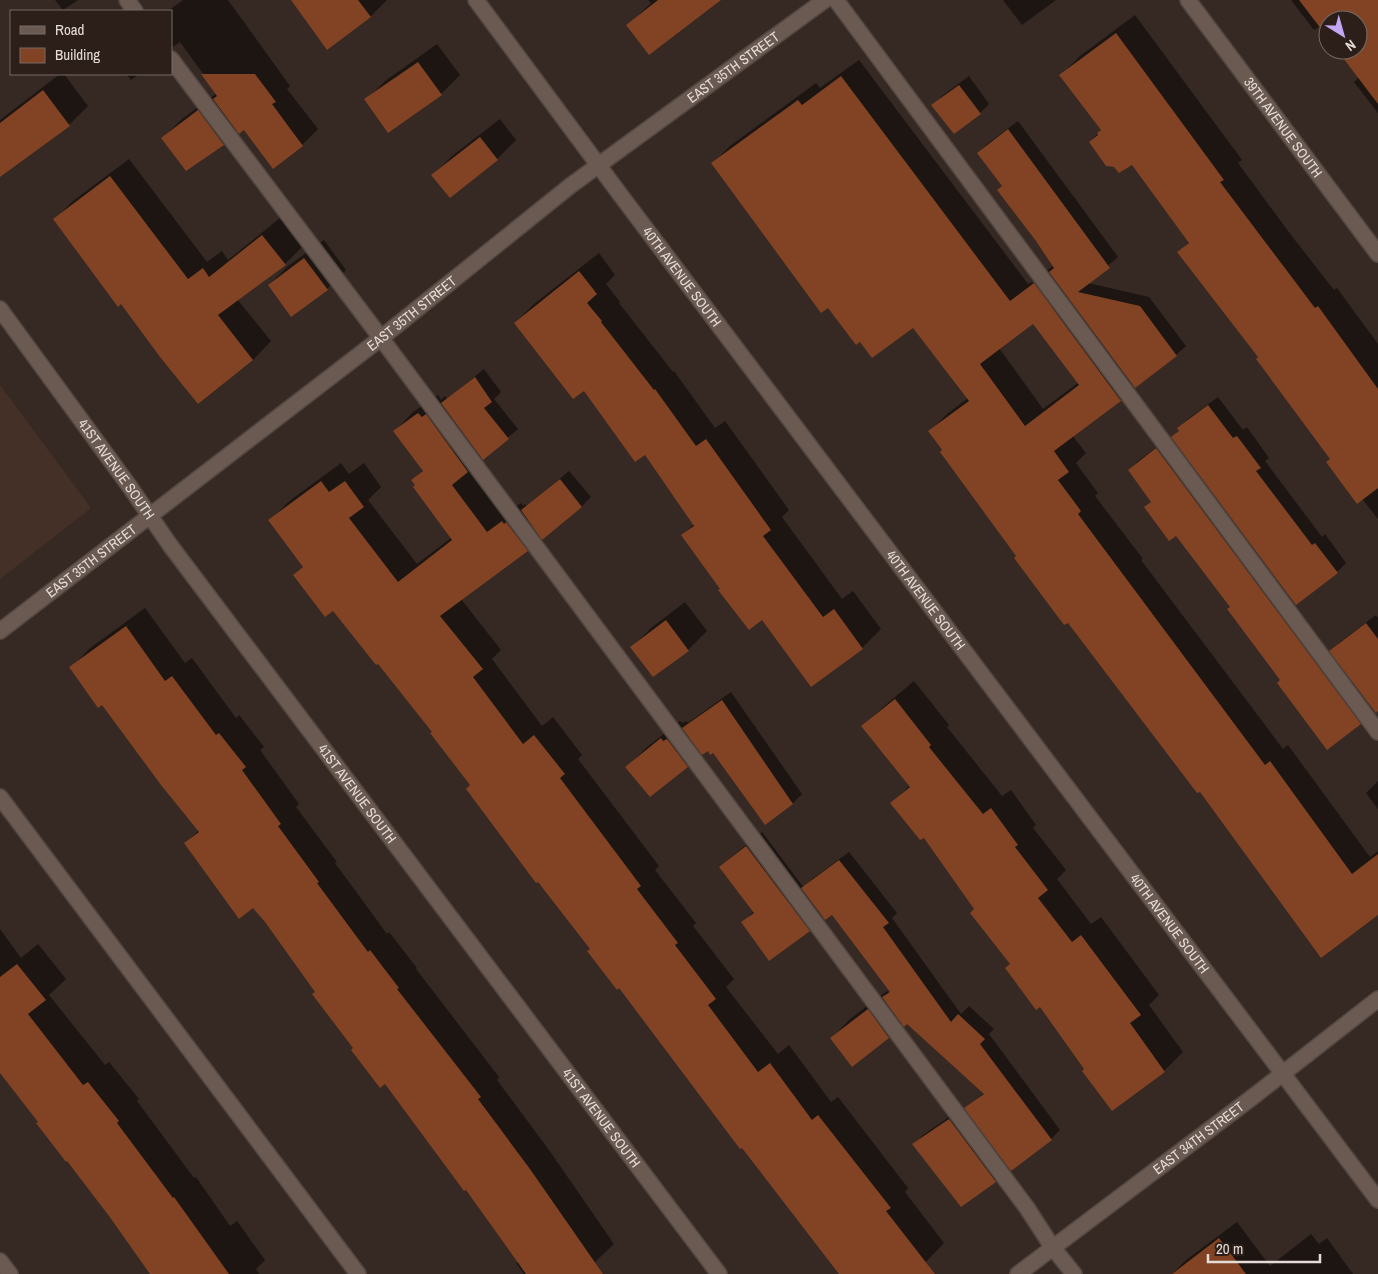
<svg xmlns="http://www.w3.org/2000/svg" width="1378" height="1274" viewBox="0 0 1378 1274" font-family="'Archivo Narrow',sans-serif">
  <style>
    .built { fill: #443026 }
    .shadow { fill: #0007; fill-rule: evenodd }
    .building { fill: #814324; fill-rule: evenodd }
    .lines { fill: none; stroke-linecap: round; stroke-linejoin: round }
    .minor-casing { stroke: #514640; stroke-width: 18 }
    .minor { stroke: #6a5a52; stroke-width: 15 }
    .labels { text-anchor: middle; stroke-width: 4.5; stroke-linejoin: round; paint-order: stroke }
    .street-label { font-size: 14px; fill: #e5dcd8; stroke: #2c1f19 }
  </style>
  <rect width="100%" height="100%" fill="#362822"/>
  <path class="built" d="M0,385L91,508L0,579Z"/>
  <path class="shadow" d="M55,0H78L63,10Z
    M183,0H228L290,86L287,89L318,129L302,145L273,167L244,129H237L223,144L163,138L182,119L217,93L180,42L171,48V11H168Z
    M292,0H387L370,17Z
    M648,0H716L628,25L651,3Z
    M1003,0H1056L1022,25Z
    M1291,0H1378V113L1354,82L1359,77L1339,50H1358V20H1328V36L1320,26L1314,30Z
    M1135,15L1242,160L1238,163L1291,235L1334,290L1337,288L1378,344V519L1331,459L1260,357L1179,252L1190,241L1132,164L1090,142L1102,129L1061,75L1080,56Z
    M437,44L460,75L441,94L366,100L385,81Z
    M859,60L1028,284L1032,282L1051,308L1053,306L1034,280L1054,265L1003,185L978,153L987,144L1018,121L1118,257L1088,283L1149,297L1186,346L1176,355L1134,385L1120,400L1072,435L1086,453L1076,463L1098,493L1095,496L1143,559L1141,560L1283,749L1288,745L1370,857L1378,851V913L1201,790L1018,556L929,432L947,414L968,398L913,326L860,341L713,163L730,146L816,83L820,88ZM1033,322L1079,382L1043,409L999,348Z
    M60,74H64L88,106L69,125L0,170V120Z
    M126,74H139L131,80Z
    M969,76L989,104L980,113L933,106L942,96Z
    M500,119L516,140L497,159L450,197L433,175L452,156Z
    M129,159L207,262L222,251L228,260L280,218L303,246L285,264L237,299L271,341L253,360L121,302L55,219L73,201Z
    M324,240L346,270L327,289L269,285L288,266Z
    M599,253L615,275L606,284L620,302L619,303L673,372L674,371L715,428L725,421L789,510L782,517L842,599L853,591L881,629L862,648L812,685L762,619L722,588L683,535L694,524L645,453L584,389L515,323L534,304Z
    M484,369L501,392L494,399L518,429L484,458L482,456L471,467L506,514L521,503L523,506L525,504L527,506L569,471L591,497L581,507L541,536L527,550L461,599L501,650L492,659L542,726L553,717L582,755L578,759L659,866L655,870L696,923L693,926L734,979L726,987L778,1054L789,1045L831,1102L838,1097L908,1188L905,1192L944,1243L926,1262L910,1274H840L592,948L434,732L333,609L294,575L304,566L270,521L288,502L341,463L349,474L364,463L381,487L368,500L417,564L451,538L413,480L423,470L395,431L413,412L438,395L441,400L445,396L447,399Z
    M1218,397L1243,430L1247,427L1269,458L1265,461L1322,537L1325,534L1346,563L1337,572L1296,603L1178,428L1188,419Z
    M1166,440L1369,714L1360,723L1282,679L1231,607L1176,534L1146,507L1152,501L1129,470L1138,461Z
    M685,602L707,631L688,650L632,647L651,628Z
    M145,608L185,663L192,658L236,718L239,715L264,747L260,750L299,804L296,807L337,862L335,863L387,934L389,932L417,968L416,969L499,1077L497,1080L549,1150L614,1244L595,1262L579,1274H524L516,1263L519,1261L467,1188L385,1083L355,1048L317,992L253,906L186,843L199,830L102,703L71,668L89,649Z
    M1376,615L1378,618V710L1331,651L1340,642Z
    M914,681L949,725L947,727L1002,796L1011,790L1036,825L1033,828L1066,870L1057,879L1091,924L1101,917L1159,995L1149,1005L1183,1052L1164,1071L1112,1109L1086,1068L1011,964L976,909L924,836L892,803L910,785L863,726L882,708Z
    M731,692L802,794L792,804L708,749L701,752L687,766L627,767L646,748L680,721L683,723L686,721L688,723Z
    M1378,781V809L1366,793Z
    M762,832L804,888L812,879L849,852L897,913L892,918L961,1014L969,1006L994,1029L989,1034L1060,1130L1051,1139L966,1108L984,1093L907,1022L903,1023L888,1037L832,1038L850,1019L887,991L889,993L891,991L832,913L823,916L809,930L743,922L754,911L721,867L736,853Z
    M0,929L21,958L38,944L66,979L49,995L105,1065L109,1062L139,1099L137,1101L194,1178L196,1177L230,1226L237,1221L265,1260L256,1269L259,1274H168L110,1215L0,1071Z
    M959,1110L1004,1171L995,1181L914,1144L923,1135Z
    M1237,1222L1270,1266L1311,1234L1319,1244L1327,1238L1353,1274H1172L1186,1260Z"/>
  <path class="building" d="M291,0H358L371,17L327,50Z
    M658,0H721L649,55L626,25Z
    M1299,0H1378V104L1337,50H1358V20H1328V38Z
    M1116,33L1224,180L1220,182L1315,308L1318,306L1378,389V488L1357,504L1326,462L1330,459L1256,359L1258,357L1177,252L1189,243L1132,165L1119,173L1114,167L1106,166L1089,142L1098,135L1097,133L1101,130L1059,75Z
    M418,62L442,95L388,133L364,99Z
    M201,74H255L276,102L272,104L303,146L273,169L244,130L239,134L213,99L217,96Z
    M841,76L1010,301L1034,283L1121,401L1054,451L1069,472L1058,480L1081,511L1078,514L1265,765L1270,761L1352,874L1378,854V915L1321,958L1200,792L1197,793L1068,623L1064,625L1014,558L1016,556L940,452L942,450L928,431L969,401L913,328L872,358L860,342L856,345L828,308L821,313L711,163L798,100L802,105ZM1033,324L1079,385L1025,426L980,364Z
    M959,85L981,114L954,134L931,105Z
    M43,90L70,126L0,177V123Z
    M198,110L224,145L186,171L161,138Z
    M1008,129L1110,268L1078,292L1140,306L1177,356L1135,388L1049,272L1054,268L1036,241L997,190L1002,186L977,153Z
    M480,137L498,160L450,198L431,175Z
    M110,176L188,279L203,268L209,277L262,235L286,265L218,315L253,360L198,404L160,357L121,304L118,307L53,219Z
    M304,258L328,290L291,317L268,285Z
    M579,271L597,294L587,303L602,321L601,322L654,390L655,389L696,446L706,439L771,530L763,536L823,617L834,609L863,649L811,687L762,620L749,630L718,590L720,589L681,535L694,526L645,455L635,462L584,391L573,399L514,323Z
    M475,377L492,402L484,408L509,439L483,460L441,403Z
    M1208,405L1233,438L1237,436L1261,468L1256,471L1312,545L1315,543L1338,573L1296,605L1171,437L1179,431L1177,428Z
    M418,413L422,417L426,414L468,472L452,485L487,532L502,521L504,524L506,522L528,551L440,616L483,669L473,677L523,744L534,735L565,774L560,778L641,886L637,889L678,943L675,945L716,999L708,1005L758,1072L770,1063L812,1120L818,1115L891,1208L886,1211L935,1274H839L742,1148L740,1149L619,988L617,990L587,951L590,949L538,882L536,883L466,789L470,785L430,733L432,732L378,664L376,665L333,611L325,617L293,575L303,567L268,520L321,481L329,492L345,481L364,507L349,518L398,582L452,540L413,487L415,485L411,480L423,471L393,431Z
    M1156,448L1361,724L1327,750L1277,683L1280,680L1227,609L1230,607L1176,536L1169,541L1144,507L1151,502L1128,470Z
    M560,479L582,507L542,540L521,510Z
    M666,620L689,651L653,677L630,647Z
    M1366,623L1378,639V711L1376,713L1329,651Z
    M126,626L165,681L172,676L216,735L219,733L246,767L242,770L281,824L278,826L319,882L317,883L368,952L370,950L399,988L397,989L481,1097L478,1099L530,1169L603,1274H526L466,1190L464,1191L385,1084L380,1088L351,1050L353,1048L312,994L315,992L265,922L253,908L239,919L184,843L199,832L161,785L102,705L98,708L69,667Z
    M895,699L931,745L929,747L983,814L991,808L1018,845L1015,847L1048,890L1038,898L1072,942L1081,935L1141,1015L1130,1023L1165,1072L1112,1111L1082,1071L1084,1069L1040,1007L1036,1010L1005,968L1010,964L970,913L974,909L924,838L920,840L890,803L910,787L861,726Z
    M722,700L793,804L765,825L713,753L710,755L708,751L702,755L682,728Z
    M661,738L663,741L667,739L688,767L650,797L625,767Z
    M746,846L810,931L769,961L741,922L754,913L719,867Z
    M839,860L889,923L883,927L951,1022L958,1014L985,1039L980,1044L1052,1140L1011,1171L964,1108L984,1094L907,1024L904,1027L882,997L890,992L832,915L825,920L801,888Z
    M17,964L46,1000L28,1014L83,1085L88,1082L119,1121L117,1123L173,1198L174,1197L229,1274H150L109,1216L67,1161L66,1162L36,1123L38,1122L0,1073V977Z
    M868,1009L889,1038L852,1067L830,1038Z
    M949,1119L996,1182L961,1207L912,1144Z
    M1219,1238L1246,1274H1172Z"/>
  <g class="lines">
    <g class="minor-casing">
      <g id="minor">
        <path d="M127,0L135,11"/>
        <path id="s1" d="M476,0L619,193L1378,1200"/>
        <path d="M836,0L1378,732"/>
        <path id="s2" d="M1188,0L1378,254"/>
        <path d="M171,59L381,338L1027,1208L1053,1248L1074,1274"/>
        <path id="s3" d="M0,309L130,487L170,545L719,1274"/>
        <path id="s4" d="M0,631L381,338L570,186L825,0"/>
        <path d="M0,797L358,1274"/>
        <path d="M0,1261L10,1274"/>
        <path id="s5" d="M1018,1274L1254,1096L1378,999"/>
      </g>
    </g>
    <use href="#minor" class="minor"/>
  </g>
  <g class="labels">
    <g class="street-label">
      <text dy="5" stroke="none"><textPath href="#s4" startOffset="925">EAST 35TH STREET</textPath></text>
      <text dy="5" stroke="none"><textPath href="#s2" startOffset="159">39TH AVENUE SOUTH</textPath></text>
      <text dy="5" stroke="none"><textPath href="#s1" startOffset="345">40TH AVENUE SOUTH</textPath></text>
      <text dy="5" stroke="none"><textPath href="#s4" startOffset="520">EAST 35TH STREET</textPath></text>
      <text dy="5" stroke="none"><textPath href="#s3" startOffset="198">41ST AVENUE SOUTH</textPath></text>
      <text dy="5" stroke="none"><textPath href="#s4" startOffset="115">EAST 35TH STREET</textPath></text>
      <text dy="5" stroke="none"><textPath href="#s1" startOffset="750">40TH AVENUE SOUTH</textPath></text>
      <text dy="5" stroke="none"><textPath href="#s3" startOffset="602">41ST AVENUE SOUTH</textPath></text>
      <text dy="5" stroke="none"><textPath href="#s1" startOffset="1155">40TH AVENUE SOUTH</textPath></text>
      <text dy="5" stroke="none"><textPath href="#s3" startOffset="1008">41ST AVENUE SOUTH</textPath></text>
      <text dy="5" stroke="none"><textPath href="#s5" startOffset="226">EAST 34TH STREET</textPath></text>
    </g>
  </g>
  <rect x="10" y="10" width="162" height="65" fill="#2c1f19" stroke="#766b65"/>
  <rect x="20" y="26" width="25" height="8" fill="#6a5a52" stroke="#766b65"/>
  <text x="55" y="35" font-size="15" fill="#e5dcd8">Road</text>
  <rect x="20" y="48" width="25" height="15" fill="#814324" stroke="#766b65"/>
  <text x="55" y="60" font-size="15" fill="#e5dcd8">Building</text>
  <g transform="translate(1343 35) rotate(143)"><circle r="24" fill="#2c1f19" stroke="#766b65"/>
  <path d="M0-4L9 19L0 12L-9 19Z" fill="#c3a7f2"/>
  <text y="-8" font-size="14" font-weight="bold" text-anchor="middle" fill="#e5dcd8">N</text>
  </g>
  <path d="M1208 1254v8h112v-8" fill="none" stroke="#e5dcd8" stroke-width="2.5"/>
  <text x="1216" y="1254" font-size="15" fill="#e5dcd8" stroke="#2c1f19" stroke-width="4" paint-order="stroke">20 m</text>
</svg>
